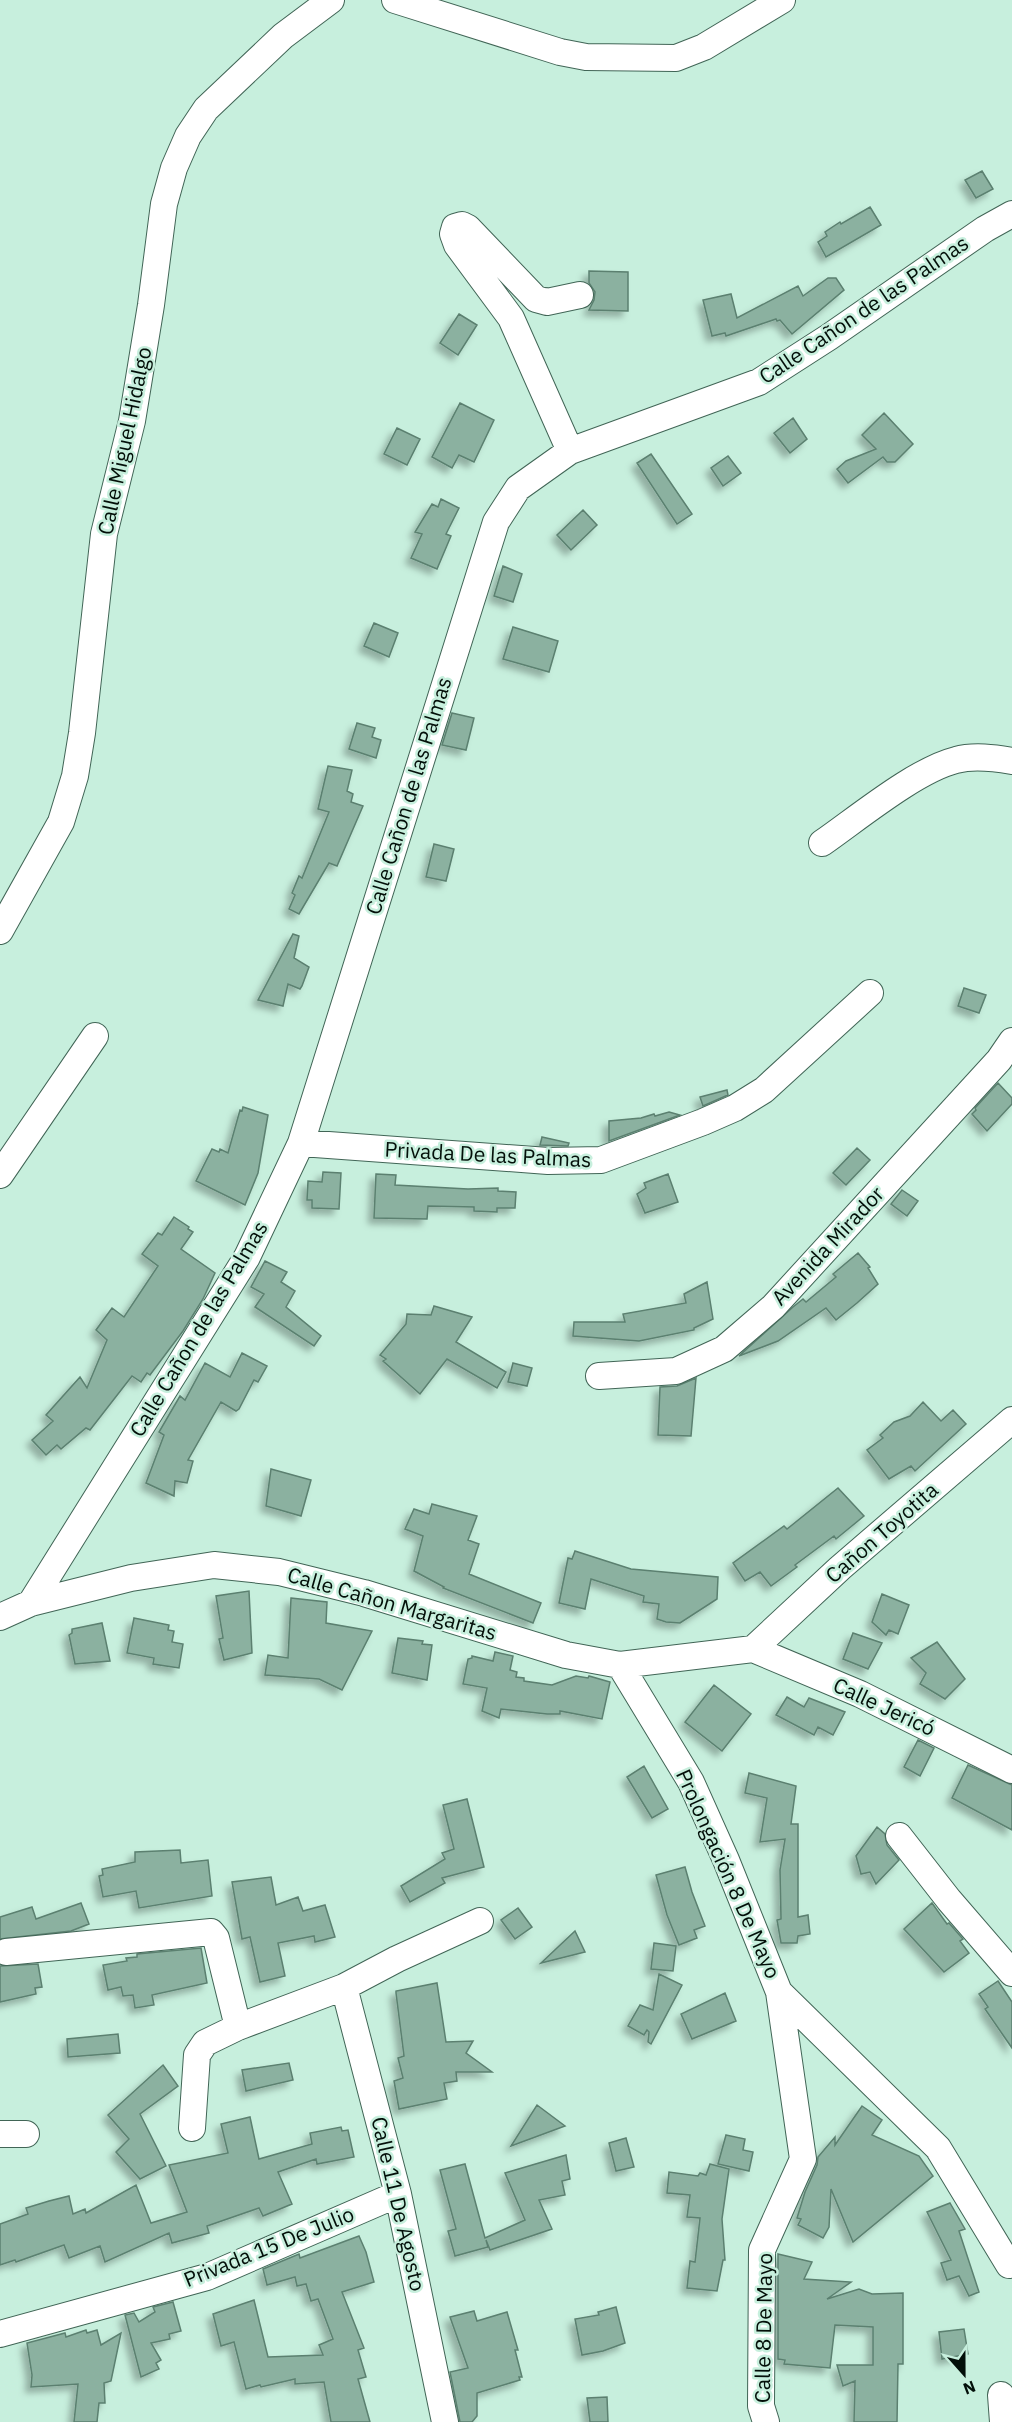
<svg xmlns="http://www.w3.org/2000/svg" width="1012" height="2422" viewBox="0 0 1012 2422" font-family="'IBM Plex Sans',sans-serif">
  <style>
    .building { fill: #8bb1a0; stroke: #5b8070; stroke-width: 1.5; filter: url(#shadow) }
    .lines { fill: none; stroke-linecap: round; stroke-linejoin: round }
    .minor-casing { stroke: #416556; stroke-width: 28 }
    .minor { stroke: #fff; stroke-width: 26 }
    .labels { text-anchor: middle; stroke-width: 5; stroke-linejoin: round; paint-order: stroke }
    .street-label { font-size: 21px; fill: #030f09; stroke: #c7efdd }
  </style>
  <defs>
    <filter id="shadow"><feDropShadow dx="-5.5" dy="5.5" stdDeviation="3" flood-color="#0004"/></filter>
  </defs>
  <rect width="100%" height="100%" fill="#c7efdd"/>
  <path class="building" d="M982,171L993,189L976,198L965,180Z
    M870,207L881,225L826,257L818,242L827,236L825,232L840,222L841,224Z
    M589,271L628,272V311L589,310L594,300L595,292L589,283Z
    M828,278H836L844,290L792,334L780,320L777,321L776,319L726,336L725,333L712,336L703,300L731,294L737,318L798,286L803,296Z
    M459,314L477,325L458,355L440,343Z
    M460,403L494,420L474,462L459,455L452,468L432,457Z
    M884,413L913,444L895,462H887L883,457L848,483L837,469L846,461L876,449L862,435Z
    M793,418L807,439L790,453L774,433Z
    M397,428L420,439L407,465L384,454Z
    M651,454L692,514L677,524L637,463Z
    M728,456L741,473L723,486L711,468Z
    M441,499L459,508L446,534L451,536L437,569L411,558L422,534L415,532L432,504L438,507Z
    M583,510L597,525L571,550L557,535Z
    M503,566L522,574L513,602L494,596Z
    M374,623L398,633L389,657L364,646Z
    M513,627L558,641L549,672L503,659Z
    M452,713L474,718L466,750L442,745Z
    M357,723L375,728L372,737L381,740L376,758L349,749Z
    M328,766L352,770L347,791L353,794L351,802L363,806L337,866L329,863L299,914L289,909L295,895L292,893L299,876L302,878L329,812L318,809Z
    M434,844L454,849L446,881L426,877Z
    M293,934L299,936L294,958L309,967L302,986L300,989L288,984L283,1006L258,1000Z
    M964,988L986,995L979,1013L958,1006Z
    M998,1083L1012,1098V1104L987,1131L972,1114L976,1110L975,1108Z
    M727,1090L728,1095L703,1106L700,1097Z
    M243,1107L268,1115L258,1173L245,1205L196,1181L212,1149L219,1152L220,1149L228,1153L240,1110L242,1111Z
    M669,1112L680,1115L609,1141V1121L641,1118L654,1114L655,1116Z
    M542,1137L569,1143L568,1146L540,1145Z
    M857,1148L870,1160L846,1185L833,1173Z
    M323,1172L341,1173L339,1209L312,1208V1200H307L308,1181L322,1182Z
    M376,1174L396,1175L395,1185L468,1189L498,1188V1191L516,1192L515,1208H497V1212L474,1211V1207L428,1206L427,1219L374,1218Z
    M668,1174L678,1202L645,1213L637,1194L646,1188L644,1183Z
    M902,1190L918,1201L907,1216L891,1204Z
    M174,1217L189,1227L188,1229L193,1232L181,1249L215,1273L203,1299L183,1331L150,1375L147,1373L141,1382L132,1376L90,1430L86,1428L61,1449L57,1445L46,1455L32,1440L53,1421L46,1415L80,1377L87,1388L107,1340L96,1330L112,1308L124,1317L158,1266L142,1254L158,1233L162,1235Z
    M858,1253L870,1267L868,1268L878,1284L857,1303L836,1320L826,1308L778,1341L739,1356L793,1307L803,1299L806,1302L836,1277L833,1274Z
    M265,1261L287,1272L281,1282L295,1291L286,1307L321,1336L314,1346L255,1307L264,1294L251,1287Z
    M707,1282L713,1319L694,1328V1330L639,1341L573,1336L574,1322H625L623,1314L686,1303L684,1294Z
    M434,1306L472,1317L456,1342L506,1372L497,1388L447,1359L420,1394L383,1361L386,1359L380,1355L406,1324L407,1314L431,1315Z
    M242,1353L267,1366L258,1382L254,1380L239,1409L236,1411L221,1402L188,1460L193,1461L187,1483L175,1481L174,1496L146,1483L164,1435L159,1432L180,1396L185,1400L205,1363L230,1377Z
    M513,1363L532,1368L527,1386L508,1382Z
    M696,1378L691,1436L658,1435L660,1387L677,1386Z
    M923,1402L941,1421L953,1410L966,1424L915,1471L911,1466L889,1479L867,1450L883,1438L880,1435L894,1422L910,1416Z
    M271,1469L311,1480L301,1516L266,1506Z
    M838,1488L864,1516L836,1539L834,1536L795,1565L797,1567L771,1586L760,1572L745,1581L733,1563L784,1526L787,1529Z
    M432,1504L477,1516L468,1540L479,1544L469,1574L541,1603L533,1623L443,1588L444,1587L414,1571L423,1536L405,1529L414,1509L429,1514Z
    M575,1551L631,1569L718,1577L717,1599L680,1623L666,1622L657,1619L659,1604L643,1602L644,1596L591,1579L585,1609L559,1603L568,1558L572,1559Z
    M249,1591L252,1653L224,1660L219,1639L223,1638L216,1596Z
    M882,1594L909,1605L898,1634L889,1630L886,1635L872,1622Z
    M291,1598L327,1602L326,1623L372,1631L342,1690L319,1679L265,1675L268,1655L288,1658Z
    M134,1618L169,1625L168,1630L174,1631L172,1642L183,1644L179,1668L153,1664L154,1658L127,1653Z
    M102,1623L110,1661L75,1664L69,1635L72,1633V1629Z
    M853,1633L882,1643L868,1669L843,1659Z
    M398,1638L423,1641L422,1644L432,1645L427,1680L392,1673Z
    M937,1642L965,1679L945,1699L920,1684L926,1673L911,1658Z
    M495,1652L513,1656L510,1670L517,1672L516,1677L524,1678V1681L552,1685L576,1676L588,1678L589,1676L610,1682L602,1719L560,1711V1714H547L501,1709L499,1718L482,1711L487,1688L463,1684L468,1659L472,1658V1656L493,1661Z
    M714,1685L751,1714L722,1751L685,1722Z
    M787,1697L804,1707L809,1698L845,1712L833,1735L818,1727L814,1735L776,1715Z
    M918,1740L934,1748L920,1776L904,1767Z
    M968,1765L1012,1785V1830L952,1798Z
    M644,1766L668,1809L652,1818L627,1777Z
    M749,1773L796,1786L791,1824H798V1917L808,1915L810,1934L798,1936L797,1943H781L777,1920L781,1919L780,1870L785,1839L760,1842L767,1798L745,1793Z
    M467,1799L484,1867L442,1878L445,1883L410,1902L401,1886L445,1859L442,1853L454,1849L443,1805Z
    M877,1827L885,1834L887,1845L899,1860L876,1884L870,1872L861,1874L856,1856Z
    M180,1850L181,1863L208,1860L212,1896L139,1908L136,1891L103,1897L99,1876L103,1875L102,1869L135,1862V1852Z
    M685,1867L692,1892L705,1926L694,1930L697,1938L679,1945L667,1915L656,1875Z
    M271,1877L276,1905L298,1897L303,1911L325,1905L335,1937L315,1942L314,1936L278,1943L285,1976L260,1982L250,1937L242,1939L232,1882Z
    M81,1903L89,1924L71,1931L0,1939V1917L32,1907L36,1919Z
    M932,1903L947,1924L949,1923L963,1939L960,1941L969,1953L944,1972L904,1929Z
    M518,1908L532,1927L515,1939L501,1920Z
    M575,1931L585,1952L541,1963Z
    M654,1943L676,1946L673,1971L651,1969Z
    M201,1948L207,1983L152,1995L154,2005L135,2008L133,1995L123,1996L121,1987L108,1990L103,1965L127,1961L126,1958L137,1957V1954Z
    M38,1964L42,1987L35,1988L36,1994L0,2002V1966Z
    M659,1974L682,1985L651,2044L648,2042L649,2032L647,2030L644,2035L628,2026L640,2005L653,2010Z
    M998,1981L1012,2002V2048L985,2009L988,2007L979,1994Z
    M437,1983L446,2042L473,2041L466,2053L492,2072H456L457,2081L444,2083L447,2099L399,2109L394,2081L403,2078L398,2058L404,2056L396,1993V1991Z
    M725,1993L736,2021L692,2039L681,2014Z
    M118,2034L120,2053L68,2057L67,2039Z
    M289,2063L293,2080L246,2091L242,2070Z
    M163,2065L178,2086L140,2114L166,2166L140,2179L116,2152L129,2139L108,2115Z
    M537,2105L565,2126L511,2146Z
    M862,2106L882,2120L872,2135L919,2156L933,2176L853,2242L831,2189L829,2227L823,2238L798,2225L801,2219L797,2218L805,2192L817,2165L818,2157L835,2137V2145Z
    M250,2117L259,2159L312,2144L310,2133L341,2127L342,2131L348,2130L354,2157L317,2164L316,2159L278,2172L292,2204L263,2216L259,2208L207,2226L209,2233L172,2243L169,2233L105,2262L100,2246L69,2258L64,2245L16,2262L15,2260L0,2265V2224L28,2214L26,2208L49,2201L69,2196L73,2214L85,2209L86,2213L136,2185L151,2223L187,2212L169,2165L228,2153L221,2124Z
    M726,2135L745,2139L743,2150L753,2152L749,2171L718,2164Z
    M626,2138L634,2167L616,2171L609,2143Z
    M566,2155L570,2179L562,2181L565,2195L539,2200L552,2229L490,2250L486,2240L488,2247L455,2256L448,2231L456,2229L440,2170L465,2164L485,2238L525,2220L505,2173Z
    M710,2164L729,2169L722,2219L725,2260H723L717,2291L687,2288L690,2261L695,2262L700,2218L687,2217L690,2195L667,2193L669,2172L698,2176L700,2173L706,2175Z
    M950,2203L965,2229L959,2231L979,2292L969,2296L959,2276L947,2280L941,2263L951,2260L927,2212Z
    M359,2236L366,2252L374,2282L342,2292L364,2348L358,2350L366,2377L358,2379L370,2422H331L324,2382L295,2384V2379L261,2387L260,2385L246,2389L234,2342L221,2346L213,2314L254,2300L268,2357L323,2355L319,2345L333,2339L318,2299L311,2301L306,2284L297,2286L295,2277L267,2285L263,2269L299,2254L300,2258Z
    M778,2254L812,2262L804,2279L851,2282L827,2299L859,2289L872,2294L903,2293V2364H898L897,2422H854L855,2381L843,2386L837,2365H873V2327L835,2325L830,2368L784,2364L785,2360L778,2359Z
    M173,2302L181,2331L169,2334L170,2339L151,2343L161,2360L156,2363L159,2369L141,2377L125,2315L134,2313L139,2322L155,2312L153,2307Z
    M616,2307L625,2343L603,2351L582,2355L575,2319L599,2315L598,2312Z
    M474,2311L477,2321L507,2312L518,2350H515L522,2377H519L520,2380L477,2393V2416L472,2422H460L450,2372L468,2368L450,2317Z
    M964,2329L968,2354L942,2359L939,2332Z
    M86,2330L87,2333L97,2330L101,2345L121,2333L111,2381L104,2383L105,2403H99L97,2422H74L78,2384L31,2387L32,2375L27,2343L65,2333L66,2337Z
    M607,2397L608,2422H590L587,2398Z"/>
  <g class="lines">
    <g class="minor-casing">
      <path id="minor" d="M395,0L560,52L586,57L676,58L704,47L782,0
        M570,451L511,318L457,245L453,234L455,227L462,225L468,228L536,299L547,302L580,295
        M822,843C858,818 916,770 956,760C974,755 995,758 1012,761
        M0,931L61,822L75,776L82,733L104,534L132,421L151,305L164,204L174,168L188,136L206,109L283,36L331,0
        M301,1143L548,1161L601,1160L703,1122L735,1108L764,1090L870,993
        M0,1175L95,1036
        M599,1376L676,1371L724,1349L773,1307L999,1060L1012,1041
        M31,1603L247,1257L301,1143L496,522L518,488L570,451L759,382L829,337L985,229L1012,214
        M0,1617L31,1603L131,1578L214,1565L279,1572L364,1593L566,1655L620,1665L753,1649L860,1694L1012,1770
        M753,1649L840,1568L1012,1420
        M620,1665L691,1782L726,1860L779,1992L803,2159L762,2250L761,2406L766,2422
        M899,1836L949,1900L1012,1973
        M6,1952L211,1932L216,1938L238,2027
        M344,1987L398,2194L445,2422
        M779,1992L938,2148L1009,2265
        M192,2128L197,2055L205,2043L238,2027L344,1987L397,1959L480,1921
        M0,2134H26
        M0,2334L207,2277L398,2194
        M1001,2395L1003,2422"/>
    </g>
    <use href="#minor" class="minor"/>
  </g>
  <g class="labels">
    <g class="street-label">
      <text transform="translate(864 310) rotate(-34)" y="7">Calle Cañon de las Palmas</text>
      <text transform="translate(125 441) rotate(-78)" y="7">Calle Miguel Hidalgo</text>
      <text transform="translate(409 796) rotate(-73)" y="7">Calle Cañon de las Palmas</text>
      <text transform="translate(488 1155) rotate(3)" y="7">Privada De las Palmas</text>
      <text transform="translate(828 1246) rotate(-47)" y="7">Avenida Mirador</text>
      <text transform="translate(199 1329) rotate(-59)" y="7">Calle Cañon de las Palmas</text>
      <text transform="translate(882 1533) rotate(-41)" y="7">Cañon Toyotita</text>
      <text transform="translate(392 1604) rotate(16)" y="7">Calle Cañon Margaritas</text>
      <text transform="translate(884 1707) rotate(25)" y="7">Calle Jericó</text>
      <text transform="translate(728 1874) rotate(66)" y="7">Prolongación 8 De Mayo</text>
      <text transform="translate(398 2204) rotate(77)" y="7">Calle 11 De Agosto</text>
      <text transform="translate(269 2247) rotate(-22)" y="7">Privada 15 De Julio</text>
      <text transform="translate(764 2328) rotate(-89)" y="7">Calle 8 De Mayo</text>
    </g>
  </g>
  <g transform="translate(964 2374) rotate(159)" stroke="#c7efdd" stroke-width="4.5" paint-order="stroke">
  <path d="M0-4.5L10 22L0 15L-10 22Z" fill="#030f09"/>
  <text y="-9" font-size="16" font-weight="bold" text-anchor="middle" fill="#030f09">N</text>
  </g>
</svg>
